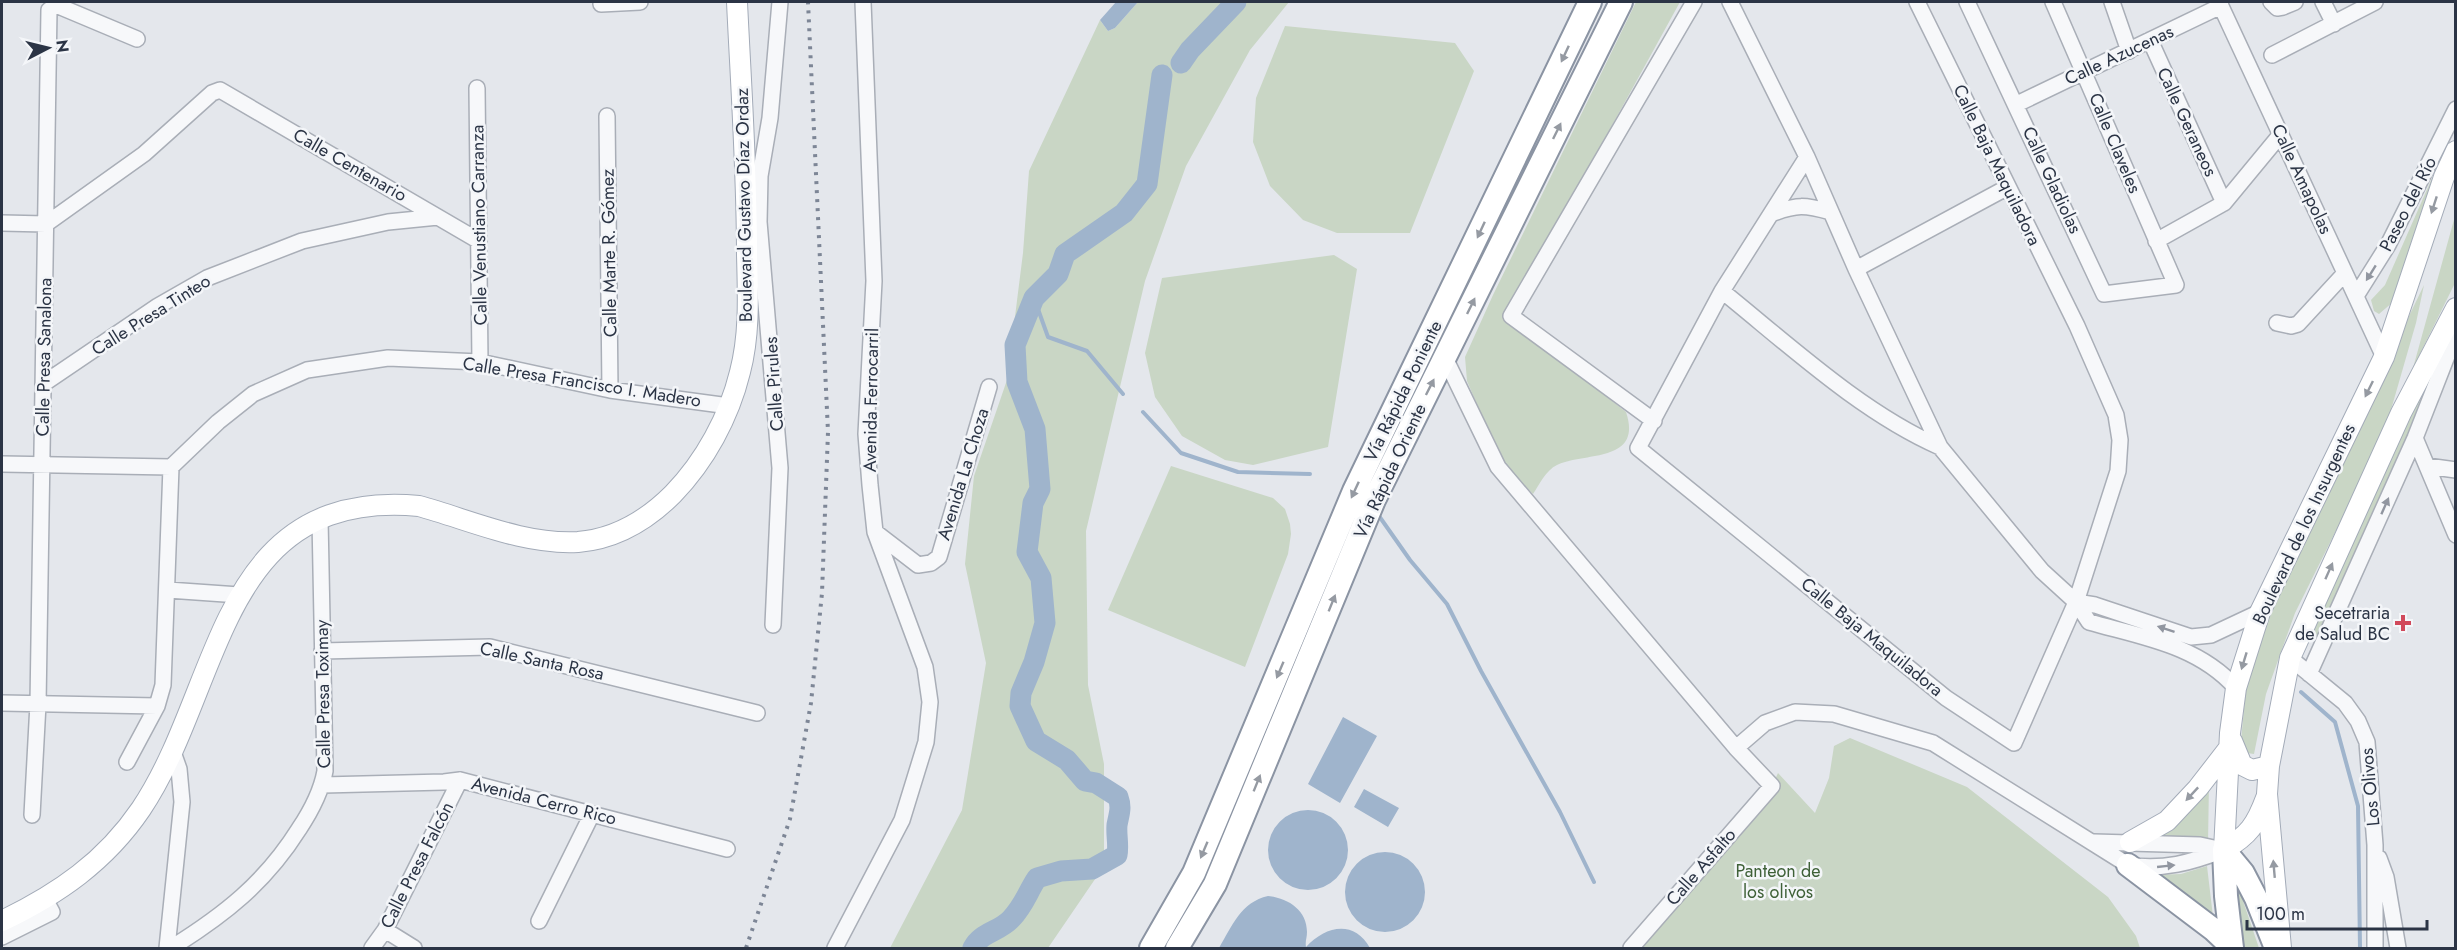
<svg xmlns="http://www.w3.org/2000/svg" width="2457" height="950" viewBox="0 0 2457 950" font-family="Jost,sans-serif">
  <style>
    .green { fill: #c9d6c5 }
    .water { fill: #9fb4cc }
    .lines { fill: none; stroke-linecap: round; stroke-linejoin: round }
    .stream { stroke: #9fb4cc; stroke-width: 4 }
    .river { stroke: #9fb4cc; stroke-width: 21 }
    .minor-casing { stroke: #a9aeb7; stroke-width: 18 }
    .major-casing { stroke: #a3abb8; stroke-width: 22 }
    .highway-casing { stroke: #8b94a3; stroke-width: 26 }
    .minor { stroke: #f7f8fa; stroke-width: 15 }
    .major { stroke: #fff; stroke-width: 20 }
    .highway { stroke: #fff; stroke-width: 22 }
    .rail { stroke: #7d8696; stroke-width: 4; stroke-dasharray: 3 6; stroke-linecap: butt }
    .oneway { fill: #959aa2 }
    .oneway2 { fill: #9196a0 }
    .poi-dot { fill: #d1495b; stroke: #f4f6f9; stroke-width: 2 }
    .labels { text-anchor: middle; stroke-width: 5; stroke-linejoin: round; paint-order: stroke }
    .street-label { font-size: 18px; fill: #2b3445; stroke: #f4f6f9 }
    .poi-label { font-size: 18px; fill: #2b3445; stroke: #f4f6f9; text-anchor: end }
    .park-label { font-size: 18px; fill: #3f6138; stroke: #f4f6f9 }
  </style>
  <rect width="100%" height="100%" fill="#e4e7ec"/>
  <path class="green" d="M1138,2H1289L1250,50L1186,166L1145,281L1086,531L1088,685L1104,764V866L1048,948H890L962,810L986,663L965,564L974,476L1007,380L1023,253L1029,171L1100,20L1108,31L1115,28Z
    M1636,2H1680L1506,318L1626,412C1643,463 1585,452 1557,465C1546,470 1539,485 1533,494L1502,463L1467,381L1465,357L1493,295Z
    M1285,26L1455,43L1474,71L1410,233H1337L1303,220L1270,186L1253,142L1256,98Z
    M2432,178H2436L2393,302L2379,314L2374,311L2371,300L2385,285Z
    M2455,216V283L2413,368Z
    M1334,255L1357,269L1328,447L1253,465L1225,460L1182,436L1155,397L1145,353L1162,278Z
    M2424,285L2416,323L2384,434L2295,613L2266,694L2254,754L2240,752L2247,676L2261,623Z
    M2446,342L2423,409L2319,637L2315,640L2306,638Z
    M1171,466L1273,498L1285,509L1290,524L1291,534L1288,554L1245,667L1108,610Z
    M1850,738L1967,787L2108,897L2136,936L2140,948H1631L1772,786L1778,773L1815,813L1829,778L1834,746Z
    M2209,783L2208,843L2152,839Z
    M2207,866L2214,925L2154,875L2181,874Z
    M2236,887L2240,892L2259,948H2241Z"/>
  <path class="water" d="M1116,2H1138L1115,28L1108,31L1100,20Z
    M1343,717L1377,736L1340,803L1308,784Z
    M1364,789L1399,808L1388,827L1354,807Z
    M1268 850a40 40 0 1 1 80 0a40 40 0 1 1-80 0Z
    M1345 892a40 40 0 1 1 80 0a40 40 0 1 1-80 0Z
    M1268,896C1288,898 1307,910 1307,932C1307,938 1305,941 1306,947C1325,926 1354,919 1370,948H1219C1232,926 1241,902 1268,896Z"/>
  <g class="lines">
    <path class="stream" d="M1034,298L1048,337L1087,351L1123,394
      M1143,412L1181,453L1238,472L1310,474
      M1379,516L1410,560L1447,604L1481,671L1560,812L1594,882
      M2301,692L2335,722L2358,806L2360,948"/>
    <path class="river" d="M1181,63L1190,50L1236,2
      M973,948C981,932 999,932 1011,919C1025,904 1027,893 1037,878L1061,871L1092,869L1117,855C1119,845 1116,835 1117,825C1119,814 1122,808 1118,797L1096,783L1085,781L1067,760L1036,741L1020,706L1021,693L1034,662L1045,623L1041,578L1027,552L1033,503L1040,489L1035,429L1017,382L1015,345L1034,298L1058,274L1065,254L1124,213L1147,184L1162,75"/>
    <g class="minor-casing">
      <path id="minor" d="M1730,2L1807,157L1856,269L1940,447L2042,571L2076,602L2089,622C2142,637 2198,645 2236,688
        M1967,2L2104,294L2176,285L2053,2
        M2112,2L2129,51
        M2219,2L2384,357
        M2271,2L2277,8L2283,7L2295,2
        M2323,2L2334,24
        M601,4L640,2
        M2150,40L2224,203
        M2272,55L2375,2
        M477,88L480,362
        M2017,104L2221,6
        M607,116L610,390
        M1807,157L1722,291L1638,448L1946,698L2014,743L2076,602L2118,471L2120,440L2116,415L2077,326L1917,2
        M1771,214C1797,204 1805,205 1831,212
        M2,223L46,224L144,154L212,93L220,90L479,241
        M2156,241L2224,203L2281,134
        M1856,269L2008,187
        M1722,291C1789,345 1862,413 1940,447
        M2356,296L2388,245L2456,109
        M2277,323L2291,326L2298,324L2345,273
        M1445,358L1498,467L1736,748L1772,786L1631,948
        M43,384L158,306L207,278L302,241L388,222L438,217
        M1654,421L1511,316L1694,2
        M2415,438L2456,535
        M2,464L171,467L218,422L253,394L307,370L388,358L480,362L610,390L729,406
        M2427,466L2456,470
        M875,532L918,565L931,563L939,557L989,387
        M168,590L239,595
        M2076,602L2095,605L2191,637L2211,635L2260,612
        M773,625L780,468L759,222L760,176L770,118L780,2
        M322,651L490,647L757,713
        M2290,658L2345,703L2358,721L2367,742L2375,845V948
        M2309,674L2415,438L2456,333
        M2,703L157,706
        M1736,748L1765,723L1795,712L1834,714L1933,743L2128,865C2163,871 2192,862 2224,850
        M127,762L157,706L163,685L171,467
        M323,785L444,782L460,780L727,849
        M32,815L38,704L49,10L56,5L137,39
        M2094,842L2200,845L2223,850
        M2379,858L2386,877L2398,948
        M539,921L592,814
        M385,930L414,948
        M2,937L52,912L45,899
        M167,948L182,802L179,769L173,752
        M171,948C224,915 265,883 299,829C311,811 321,793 325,771L320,519
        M372,948L385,930L460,780
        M835,948L902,820L926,742L930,702L925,667L875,532L870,485L866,434L874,281L863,2"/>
    </g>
    <g class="major-casing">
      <path id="major" d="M2232,741L2242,765L2252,770L2269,766
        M2130,842L2167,821L2198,788L2229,748
        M2224,850L2230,733L2236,688L2260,612L2384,357L2444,177L2456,151
        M2224,850C2249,835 2256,825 2266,798
        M2,921C58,894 105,862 141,809C224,685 217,488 419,506C470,520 524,545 578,542C615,539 647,520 673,494C705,461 729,417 740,372C750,334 748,294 747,255C747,171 741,86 737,2
        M2281,948L2267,794L2269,766L2290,658L2401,413L2456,308"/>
    </g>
    <g class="highway-casing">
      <path id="highway" d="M2224,850L2243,873L2256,898L2276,948
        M2224,850L2226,896L2232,948
        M2128,865L2214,930L2232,947
        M1151,948L1194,873L1354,491L1590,2
        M1177,948L1215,884L1374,500L1621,2"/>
    </g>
    <use href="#minor" class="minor"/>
    <use href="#major" class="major"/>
    <use href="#highway" class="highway"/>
    <path class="rail" d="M746,948L790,819L811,703L822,593L828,432L808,2"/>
  </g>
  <defs><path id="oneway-solid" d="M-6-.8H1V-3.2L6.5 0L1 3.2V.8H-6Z" transform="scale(1.5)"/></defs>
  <g class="oneway">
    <use href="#oneway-solid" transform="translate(1565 54) rotate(115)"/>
    <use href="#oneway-solid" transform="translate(1557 131) rotate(-64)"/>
    <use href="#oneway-solid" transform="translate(2434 205) rotate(108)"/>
    <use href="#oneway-solid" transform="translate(1481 230) rotate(115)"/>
    <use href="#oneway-solid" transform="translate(1471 306) rotate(-64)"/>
    <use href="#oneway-solid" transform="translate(1430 387) rotate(-63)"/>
    <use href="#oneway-solid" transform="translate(2369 389) rotate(116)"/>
    <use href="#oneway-solid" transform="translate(1355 490) rotate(115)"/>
    <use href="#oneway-solid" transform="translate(2329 571) rotate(-66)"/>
    <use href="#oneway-solid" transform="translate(1332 603) rotate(-68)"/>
    <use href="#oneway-solid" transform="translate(2244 661) rotate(107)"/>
    <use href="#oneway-solid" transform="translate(1280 670) rotate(113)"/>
    <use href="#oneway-solid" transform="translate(1257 783) rotate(-68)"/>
    <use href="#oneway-solid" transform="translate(2192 794) rotate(133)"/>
    <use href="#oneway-solid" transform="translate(1204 850) rotate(113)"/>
    <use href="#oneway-solid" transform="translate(2274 869) rotate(-95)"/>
  </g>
  <g class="oneway2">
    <use href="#oneway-solid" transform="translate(2371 273) rotate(122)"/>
    <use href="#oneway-solid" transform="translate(2385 506) rotate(-66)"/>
    <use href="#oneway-solid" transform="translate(2166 629) rotate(-162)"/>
    <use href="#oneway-solid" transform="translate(2166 866) rotate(-6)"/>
  </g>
  <path class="poi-dot" d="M2400 614h6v6h6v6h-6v6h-6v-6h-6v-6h6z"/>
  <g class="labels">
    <g class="street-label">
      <text transform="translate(2119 55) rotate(-25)" y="6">Calle Azucenas</text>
      <text transform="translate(2187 122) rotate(65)" y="6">Calle Geraneos</text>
      <text transform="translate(2115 143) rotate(67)" y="6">Calle Claveles</text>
      <text transform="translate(350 165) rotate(30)" y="6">Calle Centenario</text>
      <text transform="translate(1997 165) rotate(64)" y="6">Calle Baja Maquiladora</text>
      <text transform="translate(2302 179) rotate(65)" y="6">Calle Amapolas</text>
      <text transform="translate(2052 180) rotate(65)" y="6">Calle Gladiolas</text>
      <text transform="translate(2408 204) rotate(-63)" y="6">Paseo del Río</text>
      <text transform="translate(744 205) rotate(-91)" y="6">Boulevard Gustavo Díaz Ordaz</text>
      <text transform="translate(479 225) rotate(-91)" y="6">Calle Venustiano Carranza</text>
      <text transform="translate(609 253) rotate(-91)" y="6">Calle Marte R. Gómez</text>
      <text transform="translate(151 315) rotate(-32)" y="6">Calle Presa Tinteo</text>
      <text transform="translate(44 357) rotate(-89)" y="6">Calle Presa Sanalona</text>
      <text transform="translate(582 382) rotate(9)" y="6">Calle Presa Francisco I. Madero</text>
      <text transform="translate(774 384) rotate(-94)" y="6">Calle Pirules</text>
      <text transform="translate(1403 391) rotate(-64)" y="6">Vía Rápida Poniente</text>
      <text transform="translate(871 400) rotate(-89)" y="6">Avenida Ferrocarril</text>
      <text transform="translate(1390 471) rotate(-65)" y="6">Vía Rápida Oriente</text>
      <text transform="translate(963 474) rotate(-73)" y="6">Avenida La Choza</text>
      <text transform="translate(2304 524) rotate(-65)" y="6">Boulevard de los Insurgentes</text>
      <text transform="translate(1872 637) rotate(39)" y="6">Calle Baja Maquiladora</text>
      <text transform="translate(542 661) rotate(12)" y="6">Calle Santa Rosa</text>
      <text transform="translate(323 694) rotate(-91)" y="6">Calle Presa Toximay</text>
      <text transform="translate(2370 787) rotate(-95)" y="6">Los Olivos</text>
      <text transform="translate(544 801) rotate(14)" y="6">Avenida Cerro Rico</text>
      <text transform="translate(417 865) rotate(-63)" y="6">Calle Presa Falcón</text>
      <text transform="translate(1701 867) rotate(-49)" y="6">Calle Asfalto</text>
    </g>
    <g class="poi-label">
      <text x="2390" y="619">Secetraria<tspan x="2390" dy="21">de Salud BC</tspan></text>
    </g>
    <g class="park-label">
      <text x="1778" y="877">Panteon de<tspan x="1778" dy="21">los olivos</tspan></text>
    </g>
  </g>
  <rect width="2457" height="950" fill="none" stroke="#2b3445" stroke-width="6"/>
  <g transform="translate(48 48) rotate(83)" stroke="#f4f6f9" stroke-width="4.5" paint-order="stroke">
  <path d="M0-4.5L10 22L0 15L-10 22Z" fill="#2b3445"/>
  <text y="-9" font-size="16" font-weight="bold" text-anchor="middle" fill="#2b3445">N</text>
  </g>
  <path d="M2247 920v9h180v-9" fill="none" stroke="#2b3445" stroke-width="3"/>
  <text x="2256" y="920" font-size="18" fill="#2b3445" stroke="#f4f6f9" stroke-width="4.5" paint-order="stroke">100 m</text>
</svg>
